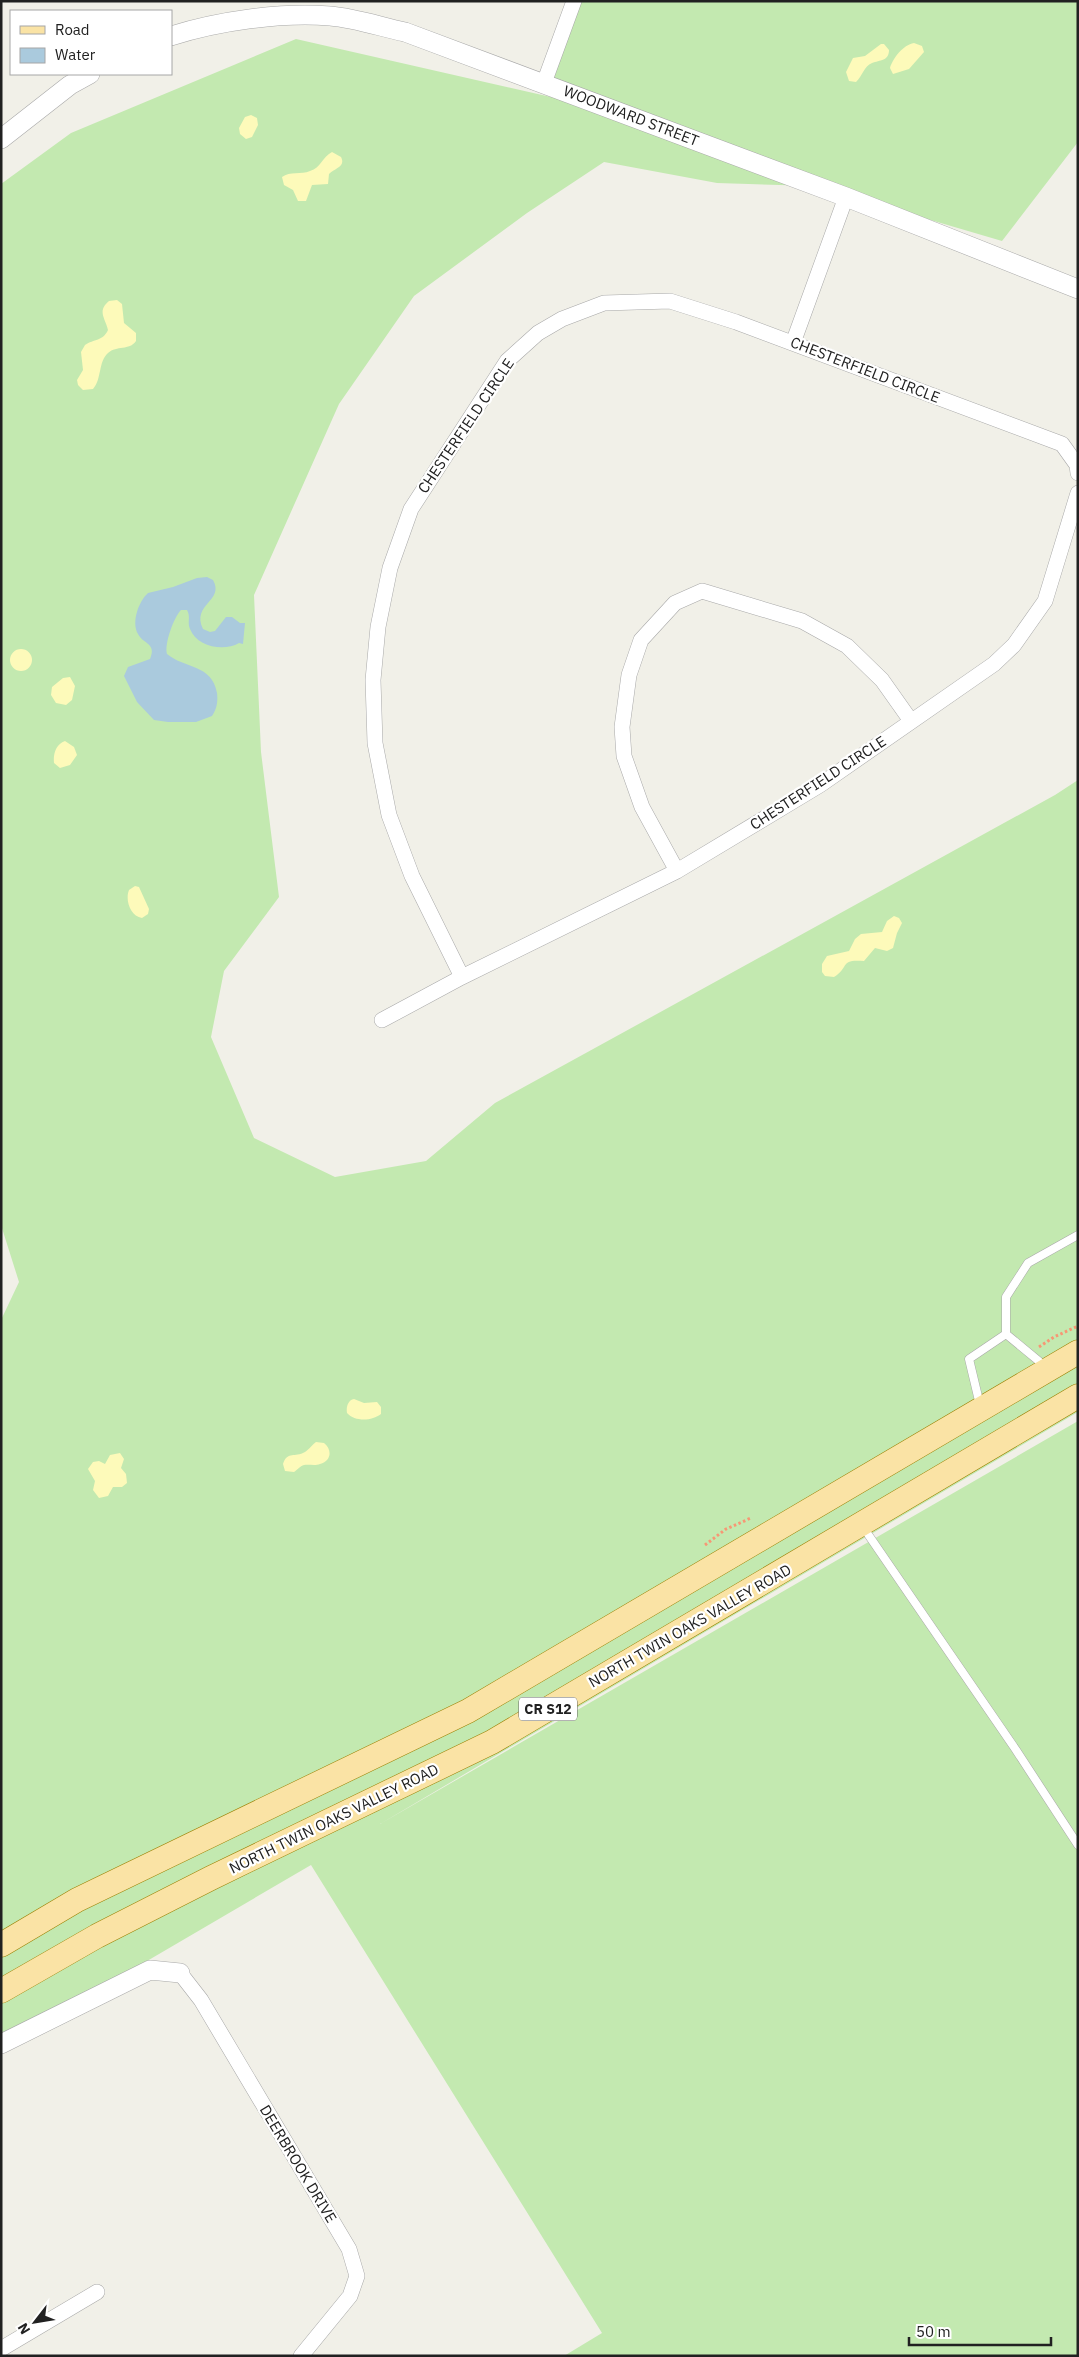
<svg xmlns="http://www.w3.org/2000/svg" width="1079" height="2357" viewBox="0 0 1079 2357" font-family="'IBM Plex Sans',sans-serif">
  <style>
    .grass { fill: #c3e9b0 }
    .sand { fill: #fdfaba }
    .water { fill: #aacadd }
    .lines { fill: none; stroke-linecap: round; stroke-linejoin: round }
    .service-casing { stroke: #a8a8a8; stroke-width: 9 }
    .minor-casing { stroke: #a8a8a8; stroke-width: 16 }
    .tertiary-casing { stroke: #a8a8a8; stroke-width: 20 }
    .primary-casing { stroke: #9b8104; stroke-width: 25 }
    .path { stroke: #f79774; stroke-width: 3; stroke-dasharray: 2.5 2.5; stroke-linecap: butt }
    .service { stroke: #fff; stroke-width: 8 }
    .minor { stroke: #fff; stroke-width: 15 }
    .tertiary { stroke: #fff; stroke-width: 19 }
    .primary { stroke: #fae3a5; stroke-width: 24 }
    .labels { text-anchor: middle; stroke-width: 4.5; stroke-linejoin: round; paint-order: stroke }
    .shield { fill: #fff; stroke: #646464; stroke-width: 1 }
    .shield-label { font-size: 14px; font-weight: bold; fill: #212121 }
    .street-label { font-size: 15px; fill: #212121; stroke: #fff }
  </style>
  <rect width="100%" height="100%" fill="#f1f0e8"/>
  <path class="grass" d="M574,1H1078V142L1002,241L815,186L717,183L604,162L527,213L414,296L339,404L254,595L261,752L279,897L224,971L211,1037L254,1138L335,1177L426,1161L495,1103L1055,795L1078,780V1412L380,1824L1078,1421V2356H564L602,2333L311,1865L24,2033L1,2044V1320L19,1282L1,1225V184L71,133L296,39L617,112L544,84Z"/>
  <path class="sand" d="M914,43L922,46L924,52L909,69L893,74L890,68C893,58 903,45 914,43Z
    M881,44H884L889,50C889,61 880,60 872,63C864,66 862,77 856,82L849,81L846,72L853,58L865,56Z
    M251,115L257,118L258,125L252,137L246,139L240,134L239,128L245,117Z
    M332,152L341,157C346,167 335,168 329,174L328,184L312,185L306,201H298L293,190L284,185L282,177C290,171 301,175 310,171C321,168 322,157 332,152Z
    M117,300L122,304L124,323L136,333V341C129,351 117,345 108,353C98,362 102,379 93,389L83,390L78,385L77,380L83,370L81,352L85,345C94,339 103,341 108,330C105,318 97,311 109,301Z
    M10 660a11 11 0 1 1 22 0a11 11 0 1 1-22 0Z
    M70,677L75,686L72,700L66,705L56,703L51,695L52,687L63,678Z
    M65,741L74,747L77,755L70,765L60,768L54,763C53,754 56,744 65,741Z
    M135,886L139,887L149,909L148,914L142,918C130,916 125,900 129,890Z
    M894,916L899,918L902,923L897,933L893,948L887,951L875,948L864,961C839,959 850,967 834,977L825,976L822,972V964L827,956L849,951L855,939L861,934L882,932L887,921Z
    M354,1399L364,1403L377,1402L381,1407V1414C372,1421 355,1422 347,1413C346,1407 348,1400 354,1399Z
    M316,1442L324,1443C332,1449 332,1461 320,1464C315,1466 309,1464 304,1465C300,1466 297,1470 294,1472L285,1471L283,1464C287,1452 293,1457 303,1453C307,1452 312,1445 316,1442Z
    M120,1453L124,1459L121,1468L126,1474L127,1483L122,1487H113L108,1496L99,1498L93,1490L95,1481L88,1469L93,1462L99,1461L105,1464L110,1455Z"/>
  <path class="water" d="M207,577L213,580C225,601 191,604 203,629L210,632L215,631L226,617H232L240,623H245L243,644L239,643C224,652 197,647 190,629C187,622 191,617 187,610H181C174,617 164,644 167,654C185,669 212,664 217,693C218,701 217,709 212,716L196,722H168L154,720L137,702L124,676L128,667L150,659C157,643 143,644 138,634C131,622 139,601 148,593L173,587L197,578Z"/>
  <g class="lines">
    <g class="service-casing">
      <path id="service" d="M1006,1334V1297L1028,1263L1078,1235
        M980,1405L969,1359L1006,1334L1046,1367
        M863,1527L1016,1750L1078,1845"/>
    </g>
    <g class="minor-casing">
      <path id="minor" d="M544,83L574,1
        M793,343L846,197
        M677,871L642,807L624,756L622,727L629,675L641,640L675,603L702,591L802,621L847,646L882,680L911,721
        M462,977L412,876L389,815L375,743L373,680L378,627L390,568L411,509L507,361L538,333L562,319L604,303L670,301L736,322L1062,444L1077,465L1078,473
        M382,1020L462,977L677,871L820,785L994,664L1014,645L1045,601L1078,493
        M180,1973L201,2000L349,2249L357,2276L350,2296L301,2356
        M1,2349L97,2292"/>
    </g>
    <g class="tertiary-casing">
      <path id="tertiary" d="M171,36C218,21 281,12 330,16C355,18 381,27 405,32L846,197L1078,289
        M1,139L70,85L90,74
        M1,2044L150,1970L180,1973"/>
    </g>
    <g class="primary-casing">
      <path id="primary" d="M1,1945L77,1900L468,1711L1078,1352
        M1,1991L97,1936L211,1878L492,1742L1078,1396"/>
    </g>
    <path class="path" d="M1039,1347L1054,1337L1078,1326
      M705,1545L726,1529L751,1518"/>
    <use href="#service" class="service"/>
    <use href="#minor" class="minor"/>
    <use href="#tertiary" class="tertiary"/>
    <use href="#primary" class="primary"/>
  </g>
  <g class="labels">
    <rect class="shield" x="519" y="1697.5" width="58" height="23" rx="4"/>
    <g class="shield-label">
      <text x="548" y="1714">CR S12</text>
    </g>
    <g class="street-label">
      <text transform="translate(631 116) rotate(21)" y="5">WOODWARD STREET</text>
      <text transform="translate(865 370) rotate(21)" y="5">CHESTERFIELD CIRCLE</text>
      <text transform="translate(466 426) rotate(-56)" y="5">CHESTERFIELD CIRCLE</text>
      <text transform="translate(818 783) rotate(-33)" y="5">CHESTERFIELD CIRCLE</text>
      <text transform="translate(690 1626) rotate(-30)" y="5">NORTH TWIN OAKS VALLEY ROAD</text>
      <text transform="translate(334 1819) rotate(-26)" y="5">NORTH TWIN OAKS VALLEY ROAD</text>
      <text transform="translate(298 2164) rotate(59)" y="5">DEERBROOK DRIVE</text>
    </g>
  </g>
  <rect width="1079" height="2357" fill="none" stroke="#212121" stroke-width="5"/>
  <rect x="10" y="10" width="162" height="65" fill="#ffffff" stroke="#a6a6a6"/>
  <rect x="20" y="26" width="25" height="8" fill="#fae3a5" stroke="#a6a6a6"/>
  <text x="55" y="35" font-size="15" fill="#212121">Road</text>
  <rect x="20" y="48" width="25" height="15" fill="#aacadd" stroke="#a6a6a6"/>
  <text x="55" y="60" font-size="15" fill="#212121">Water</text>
  <g transform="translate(35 2322) rotate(239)" stroke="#ffffff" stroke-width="4" paint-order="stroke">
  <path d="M0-4L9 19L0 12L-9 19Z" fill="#212121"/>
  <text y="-8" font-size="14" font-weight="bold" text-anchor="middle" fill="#212121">N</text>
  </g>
  <path d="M909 2337v8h142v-8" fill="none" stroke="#212121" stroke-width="2.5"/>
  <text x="916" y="2337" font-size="15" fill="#212121" stroke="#ffffff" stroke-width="4" paint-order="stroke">50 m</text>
</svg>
